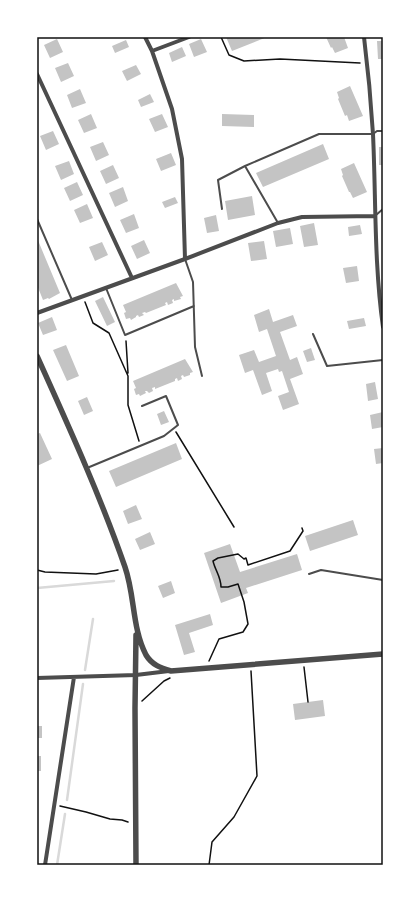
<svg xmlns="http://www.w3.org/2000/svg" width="420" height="902" viewBox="0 0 420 902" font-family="'Open Sans',sans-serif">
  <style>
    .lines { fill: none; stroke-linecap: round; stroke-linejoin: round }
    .stream { stroke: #d9d9d9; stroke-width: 2.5 }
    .building { fill: #c4c4c4 }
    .path { stroke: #111; stroke-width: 1.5 }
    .service { stroke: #4c4c4c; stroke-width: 2 }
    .minor { stroke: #4c4c4c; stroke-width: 4 }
    .tertiary { stroke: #4c4c4c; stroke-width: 5.5 }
    .neatline { fill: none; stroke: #111; stroke-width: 1.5 }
  </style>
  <rect width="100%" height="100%" fill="#fff"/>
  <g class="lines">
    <path class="stream" d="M37,588L114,581
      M85,670L93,619
      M67,800L83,684
      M57,865L65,814"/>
  </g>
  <path class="building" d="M226,37H267L232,51Z
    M326,37H344L348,48L335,53L332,47L331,48Z
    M57,39L63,52L50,58L44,45Z
    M201,39L207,52L194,57L189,44Z
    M126,40L129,47L115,53L112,46Z
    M377,41H383V59H378Z
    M182,47L186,56L172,62L169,53Z
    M68,63L74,76L61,82L55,68Z
    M136,65L141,74L127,81L122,71Z
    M350,86L363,116L349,121L347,115L345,116L338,99L339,98L337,92Z
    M80,89L86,103L72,108L67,95Z
    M150,94L154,102L141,107L138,100Z
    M91,114L97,128L84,133L78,120Z
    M162,114L168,127L155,132L149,119Z
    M222,114L254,115V127L222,126Z
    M53,131L59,144L46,150L40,136Z
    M103,142L109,155L96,161L90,147Z
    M323,144L329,159L263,187L256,173Z
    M379,147H383V165H379Z
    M171,153L176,165L161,171L156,159Z
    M69,161L74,174L61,180L55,166Z
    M354,163L367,192L353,198L350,192H349L342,176L343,175L341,169Z
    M113,165L119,178L106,184L100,171Z
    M77,182L83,195L70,201L64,188Z
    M123,187L128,201L115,207L109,193Z
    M252,196L255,215L228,220L225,201Z
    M175,197L178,203L165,208L162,202Z
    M87,204L93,218L80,223L74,210Z
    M134,214L139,228L126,233L120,220Z
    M216,215L219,231L207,233L204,218Z
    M314,223L318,245L304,247L300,226Z
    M360,225L362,234L349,236L348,227Z
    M290,228L293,244L276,247L273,231Z
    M37,238L60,293L49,299L48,298L43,300L37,285Z
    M144,240L150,253L137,259L131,246Z
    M264,241L267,259L251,261L248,243Z
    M102,242L108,255L95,261L89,247Z
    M357,266L359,281L346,283L343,268Z
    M176,283L183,296L180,297L181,299L174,301V299L172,300L173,303L168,305L167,302L165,303L166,305L146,313L145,312L142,313L144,315L139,317L138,315L136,316V317L131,320L130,318L126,319L124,313L126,312L123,305Z
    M103,297L115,322L107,326L95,301Z
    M269,309L273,322L293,315L297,326L280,332L290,360L297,357L303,374L290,379L299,404L283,410L278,396L289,392L282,371L279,372L278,369L266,373L272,391L262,395L253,370L245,373L239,355L254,350L259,362L276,356L267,329L259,332L254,315Z
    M52,317L57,330L43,335L38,323Z
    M364,318L366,326L349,329L347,321Z
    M66,345L79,376L67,381L53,350Z
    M311,348L315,360L307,362L303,351Z
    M185,359L193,372L190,373V375L184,377L183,375L181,376L182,379L178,381L177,378L175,379V381L155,389V387L152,388L153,391L149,393L147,391H145L146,393L140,396L139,394L136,395L134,389L136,388L133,381Z
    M375,382L378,399L368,401L366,384Z
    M87,397L93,411L84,415L78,401Z
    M164,411L169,422L161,425L157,414Z
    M383,412V427L372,429L370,415Z
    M40,433L52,459L37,466V434Z
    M176,443L182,459L116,487L109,471Z
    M383,448V463L376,464L374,449Z
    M136,505L142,519L128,524L123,511Z
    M353,520L358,535L310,551L305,536Z
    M150,532L155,544L140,550L135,539Z
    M230,544L240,572L297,554L302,570L246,588L248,593L221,603L204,553Z
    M171,581L175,593L163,598L158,586Z
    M210,614L213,625L189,633L195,652L184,655L175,625Z
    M323,700L325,716L295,720L293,704Z
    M37,726H42V738H37Z
    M37,756H41V771H37Z"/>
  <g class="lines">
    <path class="path" d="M221,37L229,55L244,61L280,59L360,63
      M85,302L93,323L109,333L128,376V405L139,441
      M126,341L128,373
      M176,432L234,527
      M37,570L45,572L96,574L118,570
      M209,661L219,639L243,632L248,624L244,602L238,584L228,587H221C221,577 215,570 213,561L218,558L238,554L244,559L246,558L248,565L290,551L303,531L302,528
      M304,667L308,702
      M142,701L164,681L170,678
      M60,806L86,812L110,819L122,820L128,822
      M209,865L212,842L234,817L257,776L251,671"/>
    <path class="service" d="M222,209L218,180L245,166
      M376,215L383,209
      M37,219L72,300
      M278,223L245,166L319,134H373L377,131H383
      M185,259L193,282L195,347L202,376
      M106,288L125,335L194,306
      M313,334L327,366L383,360
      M87,468L164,436L178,425L166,396L142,406
      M309,574L321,570L383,580"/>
    <path class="minor" d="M145,37L152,51L172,109L182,159L185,259
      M364,37C368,69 371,101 373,134C376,198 374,263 383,327
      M152,51L189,37
      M37,74L132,278
      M37,313L185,259L278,223L302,217L375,216
      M37,678L136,675L169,671
      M45,865L74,677"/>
    <path class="tertiary" d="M37,356C68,425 100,495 125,567C135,596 132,628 146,655C152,665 161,668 171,671L383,654
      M136,865L135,708L136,635"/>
  </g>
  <rect width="420" height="902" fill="none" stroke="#ffffff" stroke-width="76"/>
  <rect x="38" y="38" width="344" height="826" class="neatline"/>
</svg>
